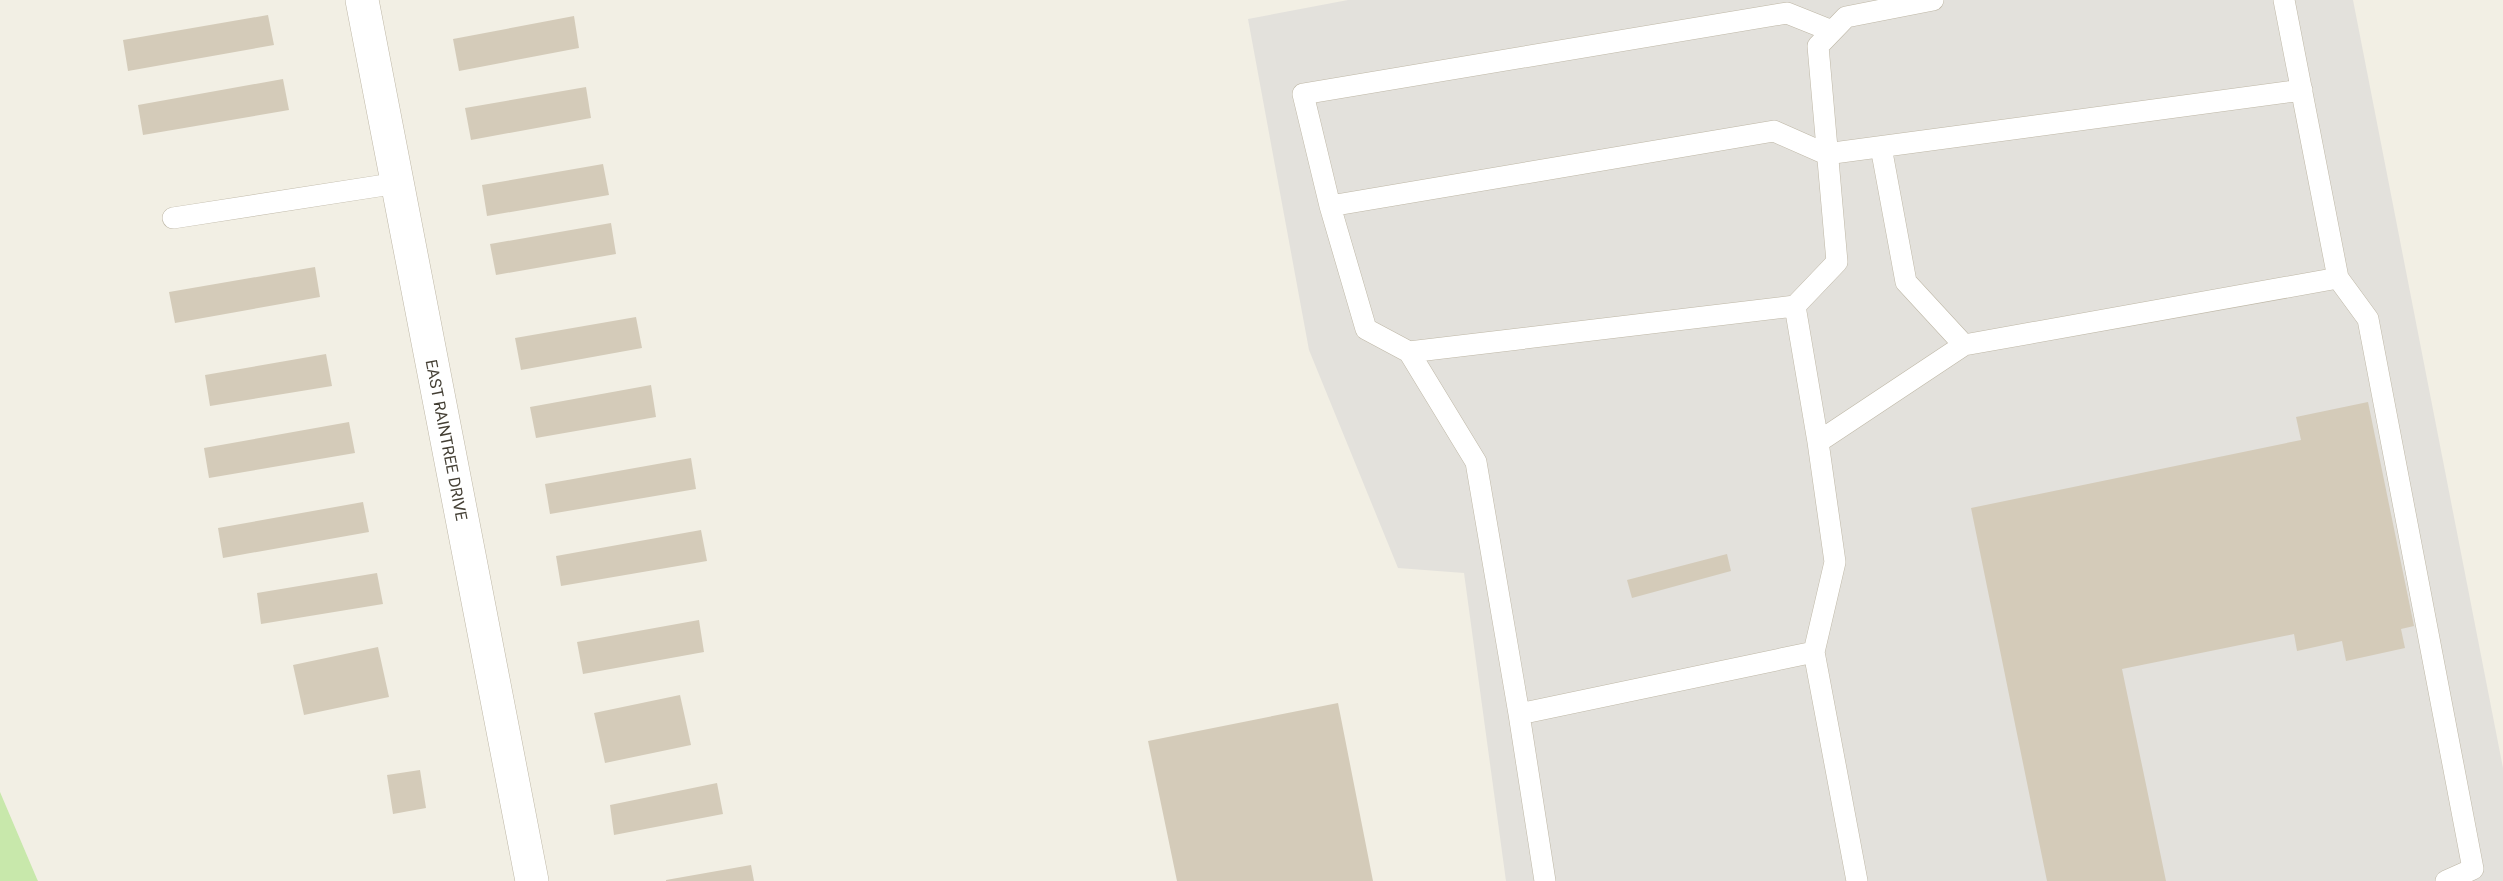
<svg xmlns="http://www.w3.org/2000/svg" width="2503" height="881" viewBox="0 0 2503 881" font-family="Roboto,sans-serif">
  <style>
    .green { fill: #c8e8ab }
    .parking { fill: #e3e1dc }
    .building { fill: #d4cbb9 }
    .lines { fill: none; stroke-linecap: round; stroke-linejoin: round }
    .lane-casing { stroke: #beb7a6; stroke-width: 22 }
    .street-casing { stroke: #beb7a6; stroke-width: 34 }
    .lane { stroke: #fff; stroke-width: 21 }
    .street { stroke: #fff; stroke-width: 33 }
    .labels { text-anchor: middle; stroke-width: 6; stroke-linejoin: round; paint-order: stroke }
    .street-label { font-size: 16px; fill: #443f34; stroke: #fff }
  </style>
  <rect width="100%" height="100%" fill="#f2efe4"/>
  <path class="green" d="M0,792L37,879L38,881H0Z"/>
  <path class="parking" d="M1348,0H2353L2503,768V881H1506L1464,573L1398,568L1309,350L1248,19Z"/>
  <path class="building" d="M268,15L274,45L128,71L123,40Z
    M574,16L579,48L459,71L453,39Z
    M283,79L289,110L143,135L138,105Z
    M586,87L591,118L471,140L465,108Z
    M603,164L609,195L487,216L482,185Z
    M611,223L616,254L496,275L490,244Z
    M315,267L320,297L175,323L169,292Z
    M636,317L642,348L521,370L515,338Z
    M326,354L332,386L210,406L205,375Z
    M651,385L656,417L536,438L530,407Z
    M2368,402L2414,626L2401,629L2405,648L2346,661L2342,641L2297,651L2294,634L2122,669L2166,881H2047L1971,508L2301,440L2296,417Z
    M349,422L355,453L209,478L204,448Z
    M691,458L696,489L550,514L545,484Z
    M363,502L369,532L223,558L218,528Z
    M701,530L707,561L561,586L556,556Z
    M1727,554L1731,571L1632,598L1627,580Z
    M377,573L383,604L261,624L257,593Z
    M699,620L704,652L583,674L577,642Z
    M378,647L389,697L304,715L293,665Z
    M680,695L691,745L605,763L594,713Z
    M1338,703L1373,881H1177L1148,741Z
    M420,770L426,808L393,814L387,775Z
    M717,783L723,814L614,835L610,805Z
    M751,865L754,881H666V880Z"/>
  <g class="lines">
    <g class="lane-casing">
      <path id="lane" d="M2284,0L2338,278L2368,319L2473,869L2446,881
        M1881,147L1906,282L1964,345
        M1330,206L1774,131L1826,154L2302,90
        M173,218L398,183
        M1795,306L1409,352L1366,329L1330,206L1303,94L1787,13L1832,31
        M1409,352L1476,462L1519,714
        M1818,442L1795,306L1837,262L1818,46L1846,17L1933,0
        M1545,881L1519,714L1814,652
        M1857,881L1814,652L1835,562L1818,442L1964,345L2338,278"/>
    </g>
    <g class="street-casing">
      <g id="street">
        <path id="s1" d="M362,0L532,881"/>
      </g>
    </g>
    <use href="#lane" class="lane"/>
    <use href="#street" class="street"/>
  </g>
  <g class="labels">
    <g class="street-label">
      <text dy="6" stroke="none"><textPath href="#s1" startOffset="448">EAST RAINTREE DRIVE</textPath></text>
    </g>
  </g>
</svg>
